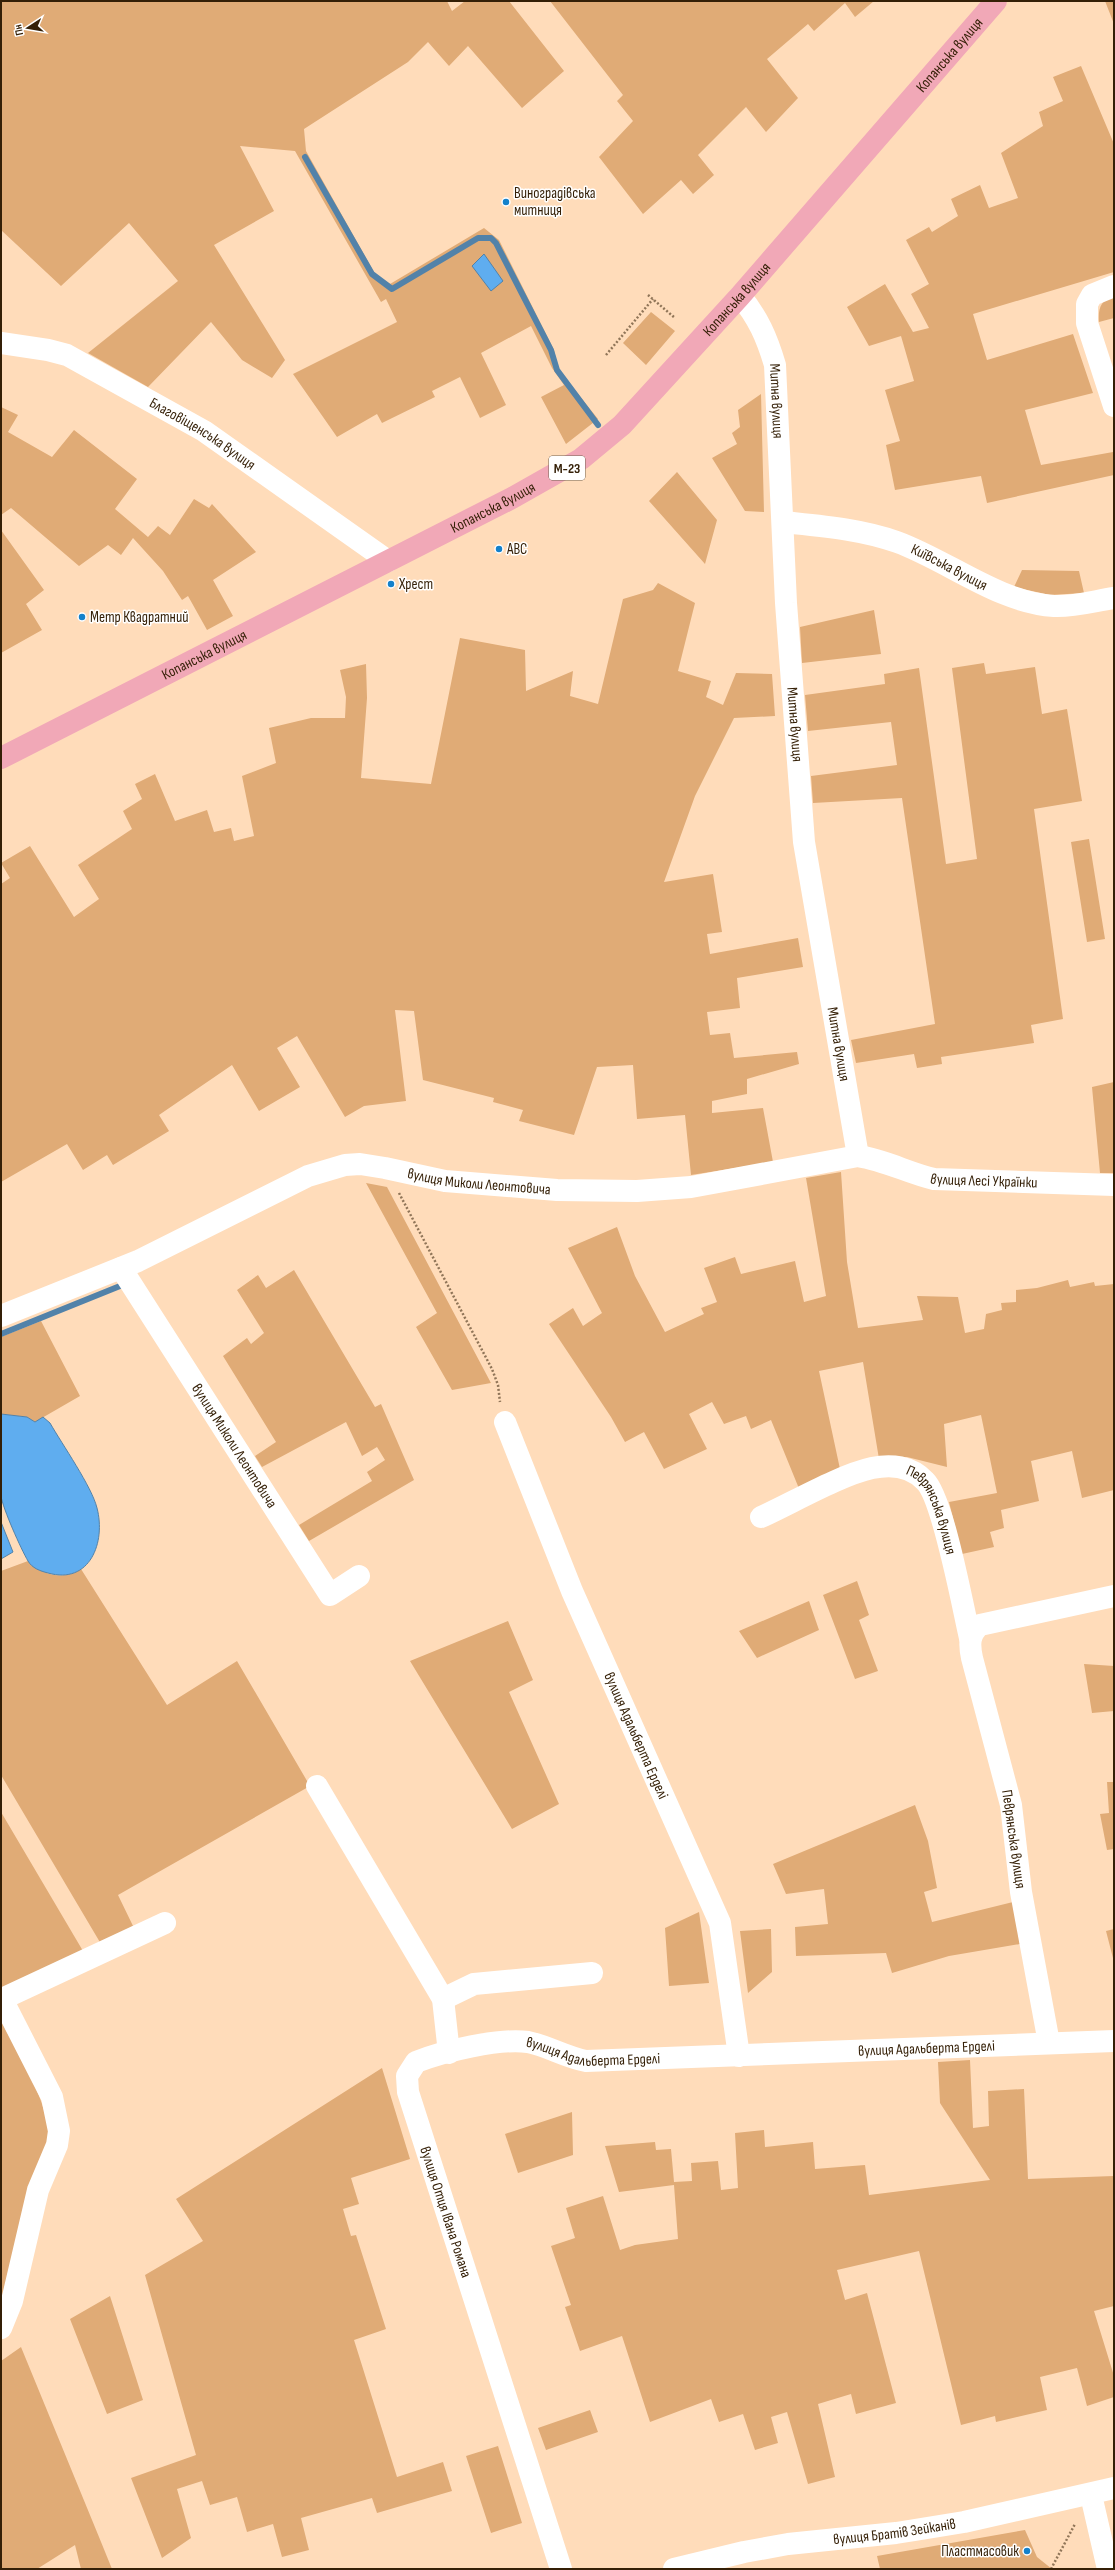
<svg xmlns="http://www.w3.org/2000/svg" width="1115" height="2570" viewBox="0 0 1115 2570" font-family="'Sofia Sans Condensed',sans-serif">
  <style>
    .green { fill: #e0ab76 }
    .water { fill: #5fadef; stroke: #5282a9 }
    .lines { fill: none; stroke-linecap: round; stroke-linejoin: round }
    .stream { stroke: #5282a9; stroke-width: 6 }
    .path { stroke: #907558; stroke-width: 2.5; stroke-dasharray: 2 2; stroke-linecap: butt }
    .minor { stroke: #fff; stroke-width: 22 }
    .highway { stroke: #f1a8b7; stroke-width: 22 }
    .poi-dot { fill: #1481cb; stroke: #fff; stroke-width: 1.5 }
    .labels { text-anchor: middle; stroke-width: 3; stroke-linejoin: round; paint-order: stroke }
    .shield { fill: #fff; stroke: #716251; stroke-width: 1 }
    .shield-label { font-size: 14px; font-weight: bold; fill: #341f06 }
    .street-label { font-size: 15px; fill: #341f06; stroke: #fff }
    .poi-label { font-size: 15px; fill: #341f06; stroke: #fff; text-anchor: start }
  </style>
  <rect width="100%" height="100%" fill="#ffdcba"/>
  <path class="green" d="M1,1H447L452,11L465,1H509L564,71L522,108L468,46L449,66L428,42L408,62L304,129L306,151L375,274L390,284L484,228L499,240L554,350L558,369L598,419L566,444L541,397L564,385L552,368L531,326L481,353L506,405L480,418L460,377L432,391L435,397L382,423L377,414L337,437L293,374L397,322L386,299L381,302L295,151L240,146L274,211L214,245L285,360L272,378L242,360L211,322L148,387L88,353L178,281L129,223L61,286L1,230Z
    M550,1H874L855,17L845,3L814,31L808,24L767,59L798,98L766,132L746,107L698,155L714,175L693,194L681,180L643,214L599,157L633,121L617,101L623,95Z
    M1105,1H1114V24Z
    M1081,66L1114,144V272L973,314L987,360L1073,334L1093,393L1025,410L1041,465L1113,452L1114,475L987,503L981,476L895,490L886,445L900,441L885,390L914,381L901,336L869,346L847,307L885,284L913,332L929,328L911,294L929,284L906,240L929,227L932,232L958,216L951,199L980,185L989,208L1018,198L1001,153L1043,126L1039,112L1063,101L1053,77Z
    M1114,295V318L1099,322C1098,307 1101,301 1114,295Z
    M651,312L675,331L646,365L623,343Z
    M761,394L764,512L745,511L712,458L737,444L732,433L740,427L738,410Z
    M1,407L18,415L8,432L52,457L74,430L137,479L115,509L148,537L158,526L170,535L194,499L209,508L212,504L256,552L213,580L233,616L207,630L188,596L182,600L163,571L133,538L121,555L108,545L79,566L11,508L1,515Z
    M677,472L717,520L705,564L649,501Z
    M1,530L44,590L26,604L42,630L1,653Z
    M1022,570L1079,571L1084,593L1050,595L1014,587Z
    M658,583L695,603L678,671L711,681L706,697L723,705L736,673L772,674L775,716L734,718L695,796L664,882L713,874L722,932L707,934L710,954L798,938L803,967L737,978L740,1008L707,1012L710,1035L730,1033L734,1058L797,1052L799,1064L747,1079V1094L712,1101V1113L763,1108L773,1162L691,1175L685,1115L637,1119L633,1065L597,1067L574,1135L519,1121L523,1110L493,1102L494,1098L423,1080L414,1011L395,1010L406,1101L364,1106L345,1117L297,1036L277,1048L300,1087L259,1111L232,1065L159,1115L169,1131L113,1165L107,1155L83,1170L67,1144L1,1182V884L10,878L1,863L30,846L74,917L99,899L78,865L132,829L123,811L142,799L135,784L155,774L175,821L207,810L214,832L231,828L234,841L254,836L242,776L276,763L269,728L311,718H345L346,697L340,670L366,664L367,698L361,778L431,784L460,638L525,650L526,691L573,671L570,696L598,704L623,599L653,590Z
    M874,610L881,654L802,663L800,627Z
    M984,663L986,674L1035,667L1042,714L1067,709L1082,801L1034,809L1063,1019L1031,1025L1034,1043L941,1057L942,1064L917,1068L914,1054L856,1063L851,1040L935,1024L902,798L813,803L811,776L897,765L891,722L808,731L805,695L885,684L884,674L919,668L946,864L977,859L952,668Z
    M1089,839L1105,939L1087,942L1071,842Z
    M1114,1082V1173H1100L1092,1087Z
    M841,1172L847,1262L858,1328L923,1320L917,1296L958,1297L965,1333L984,1329L986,1314L1002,1310L1001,1303L1016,1302V1290L1037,1288L1068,1280L1070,1287L1094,1282L1095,1286L1114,1284V1490L1082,1498L1072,1451L1031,1461L1039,1501L1001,1510L1004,1528L990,1532L994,1547L962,1554L949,1502L997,1493L981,1415L944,1424L947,1467L907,1457L879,1459L863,1362L819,1371L840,1469L800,1491L771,1420L751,1429L746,1416L724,1424L712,1402L689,1414L707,1449L664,1469L644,1432L625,1442L611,1417L549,1324L573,1308L583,1326L602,1313L568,1248L617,1227L635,1276L665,1332L704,1314L701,1308L717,1302L704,1268L735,1257L741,1274L795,1261L804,1302L826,1296L806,1178Z
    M366,1183L387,1187L491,1383L452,1390L416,1327L437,1313Z
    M294,1270L375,1407L381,1404L414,1480L309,1541L299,1525L372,1481L367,1472L385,1460L377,1447L362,1456L346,1422L262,1467L255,1456L276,1442L223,1356L247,1338L251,1344L264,1333L237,1290L258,1275L266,1288Z
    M41,1321L80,1396L35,1422L27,1417L1,1414V1337Z
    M28,1561C41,1575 65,1581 81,1569L167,1705L237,1661L310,1786L118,1895L134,1928L101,1944L1,1775V1571Z
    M857,1581L869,1615L859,1620L878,1671L855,1679L823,1595Z
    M809,1601L819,1630L757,1658L739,1631Z
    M508,1621L533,1680L509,1692L559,1804L512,1829L410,1661Z
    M1084,1664L1114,1666V1711L1092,1713Z
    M1107,1782H1114V1849L1107,1850L1100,1814L1109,1813Z
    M915,1805L928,1841L937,1888L924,1892L932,1922L1013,1902L1020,1944L949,1956L892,1973L886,1953L796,1956L795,1927L828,1924L824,1889L786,1894L773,1864Z
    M1,1812L83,1951L1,1989Z
    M699,1912L709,1983L669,1986L665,1928Z
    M771,1929L772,1972L748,1993L740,1931Z
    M1114,1929V1962L1106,1931Z
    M1,2020C19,2056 45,2094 49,2135L1,2302Z
    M970,2060L973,2128L989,2126L988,2091L1024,2089L1028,2179L1114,2176V2306L1094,2311L1114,2376V2397L1087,2406L1077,2368L1040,2377L1047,2410L996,2422L995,2416L961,2425L919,2251L837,2270L845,2300L867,2293L896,2403L856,2414L851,2394L818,2404L835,2477L808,2484L787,2412L771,2417L778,2443L755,2450L743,2414L719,2422L711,2399L650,2422L622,2336L580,2351L565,2307L571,2305L551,2246L575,2238L566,2208L603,2196L620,2250L635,2245L678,2239L674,2185L619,2192L605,2146L655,2142L656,2150L671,2149L674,2182L692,2181L691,2163L718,2161L721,2190L738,2188L735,2133L764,2130L765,2147L813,2142L815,2169L865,2165L869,2195L990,2180L940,2103L938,2062Z
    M382,2068L410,2159L351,2178L359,2204L343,2209L351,2236L356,2235L386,2329L354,2340L397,2477L443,2462L452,2491L377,2513L372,2498L301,2518L309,2550L282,2557L273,2524L247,2532L237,2497L210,2505L202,2481L177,2489L191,2538L162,2558L131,2478L196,2455L145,2275L203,2241L176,2199Z
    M572,2112L573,2155L518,2173L505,2134Z
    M110,2296L143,2400L107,2414L70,2319Z
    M21,2347L99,2537L112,2569H81L75,2545L37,2569H1V2361Z
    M590,2410L598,2432L546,2450L538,2428Z
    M498,2446L522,2523L491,2533L466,2456Z
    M1025,2530L1037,2557L1052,2569H880L877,2556Z"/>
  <path class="water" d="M484,254L503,281L491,291L472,266Z
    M1,1414L27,1417L35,1422L43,1417L50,1423C62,1444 92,1487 97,1508C106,1542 90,1585 48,1573C40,1571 32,1568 28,1561C21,1549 3,1509 1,1496C0,1476 1,1437 1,1414Z
    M1,1522L13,1552L1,1559Z"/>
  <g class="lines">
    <path class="stream" d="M305,157L372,274L392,289L478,238H491L496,243L551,350L557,370L598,425
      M1,1334L120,1286"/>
    <path class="path" d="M648,295L675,318
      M606,355L653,299
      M399,1193L492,1369L498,1385L500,1402
      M1051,2569L1075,2524"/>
    <g class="minor">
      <path d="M1114,286L1092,295L1087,304V323L1114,406"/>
      <path id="s1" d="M740,296C758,317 767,338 775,365L786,603L804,842L858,1156"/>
      <path id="s2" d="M1,343L48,350L67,355L204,431L388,561"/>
      <path id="s3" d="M783,522C821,526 861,529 897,542C949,561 997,602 1054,606C1074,607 1094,601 1114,598"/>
      <path id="s4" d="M121,1268L330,1595L359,1576"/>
      <path id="s5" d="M1,1316L138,1261L308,1176L345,1165L360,1164L385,1168L445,1181L557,1190L637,1191L691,1187L858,1156C885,1160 908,1173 934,1179L1114,1185"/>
      <path id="s6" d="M505,1422L572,1591L720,1923L739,2056"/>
      <path id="s7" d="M761,1517C792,1503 840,1475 872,1468C891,1464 911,1466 925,1481C943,1498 963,1608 970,1638"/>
      <path d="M317,1786L443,1999L449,2053"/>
      <path d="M443,1999L474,1984L592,1973"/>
      <path d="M1049,2043L1021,1892L1011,1805L972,1658C969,1644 969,1634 980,1625L1114,1596"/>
      <path d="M1,2328L12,2301L38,2190L57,2145L59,2131L52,2097L2,1999L165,1923"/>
      <path d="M1091,2495L1108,2569"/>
      <path id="s8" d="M561,2569L408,2092L407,2076L416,2062C444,2051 499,2038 528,2042C548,2046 565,2057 586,2061L1114,2041"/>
      <path id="s9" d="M674,2569L744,2552L788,2544L896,2533L964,2522L1114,2488"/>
    </g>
    <path class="highway" id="s10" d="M1,758L512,498L581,459L622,425L740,296L996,1"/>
  </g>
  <g class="poi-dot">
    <circle cx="506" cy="202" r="4"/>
    <circle cx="499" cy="549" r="4"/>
    <circle cx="391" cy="584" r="4"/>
    <circle cx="82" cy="617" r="4"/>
    <circle cx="1027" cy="2551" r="4"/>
  </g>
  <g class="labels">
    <rect class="shield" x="549" y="456" width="36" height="24" rx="3"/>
    <g class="shield-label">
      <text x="567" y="473">М-23</text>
    </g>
    <g class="street-label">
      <text dy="5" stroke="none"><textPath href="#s10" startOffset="1200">Копанська вулиця</textPath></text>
      <text dy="5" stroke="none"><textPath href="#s10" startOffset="876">Копанська вулиця</textPath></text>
      <text dy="5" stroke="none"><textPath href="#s1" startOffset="114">Митна вулиця</textPath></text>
      <text dy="5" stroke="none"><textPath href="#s2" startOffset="224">Благовіщенська вулиця</textPath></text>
      <text dy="5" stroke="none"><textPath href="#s10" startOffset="552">Копанська вулиця</textPath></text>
      <text dy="5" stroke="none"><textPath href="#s3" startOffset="174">Київська вулиця</textPath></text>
      <text dy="5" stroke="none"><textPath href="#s10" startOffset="228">Копанська вулиця</textPath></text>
      <text dy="5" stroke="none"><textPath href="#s1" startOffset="438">Митна вулиця</textPath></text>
      <text dy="5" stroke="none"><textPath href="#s1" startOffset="761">Митна вулиця</textPath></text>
      <text dy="5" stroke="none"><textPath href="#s5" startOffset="1024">вулиця Лесі Українки</textPath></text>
      <text dy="5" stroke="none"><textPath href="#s5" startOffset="512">вулиця Миколи Леонтовича</textPath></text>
      <text dy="5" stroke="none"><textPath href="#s4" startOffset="211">вулиця Миколи Леонтовича</textPath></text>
      <text dy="5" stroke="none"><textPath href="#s7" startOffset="207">Певрянська вулиця</textPath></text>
      <text dy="5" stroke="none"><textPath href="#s6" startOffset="340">вулиця Адальберта Ерделі</textPath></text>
      <text transform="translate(1014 1839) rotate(82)" y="5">Певрянська вулиця</text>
      <text dy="5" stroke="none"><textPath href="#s8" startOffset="1050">вулиця Адальберта Ерделі</textPath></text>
      <text dy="5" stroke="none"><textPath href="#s8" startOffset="715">вулиця Адальберта Ерделі</textPath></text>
      <text transform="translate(446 2212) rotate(72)" y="5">вулиця Отця Івана Романа</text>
      <text dy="5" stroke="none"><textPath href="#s9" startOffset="224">вулиця Братів Зейканів</textPath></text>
    </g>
    <g class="poi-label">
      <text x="514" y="198">Виноградівська<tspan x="514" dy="17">митниця</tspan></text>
      <text x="507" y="554">ABC</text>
      <text x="399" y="589">Хрест</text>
      <text x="90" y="622">Метр Квадратний</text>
      <text x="1019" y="2556" text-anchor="end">Пластмасовик</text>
    </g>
  </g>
  <rect width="1115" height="2570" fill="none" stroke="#341f06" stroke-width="4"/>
  <g transform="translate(28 28) rotate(258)" stroke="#ffffff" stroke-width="3" paint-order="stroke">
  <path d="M0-3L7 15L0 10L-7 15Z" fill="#341f06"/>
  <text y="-6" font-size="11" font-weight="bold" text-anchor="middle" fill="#341f06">Пн</text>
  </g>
</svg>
